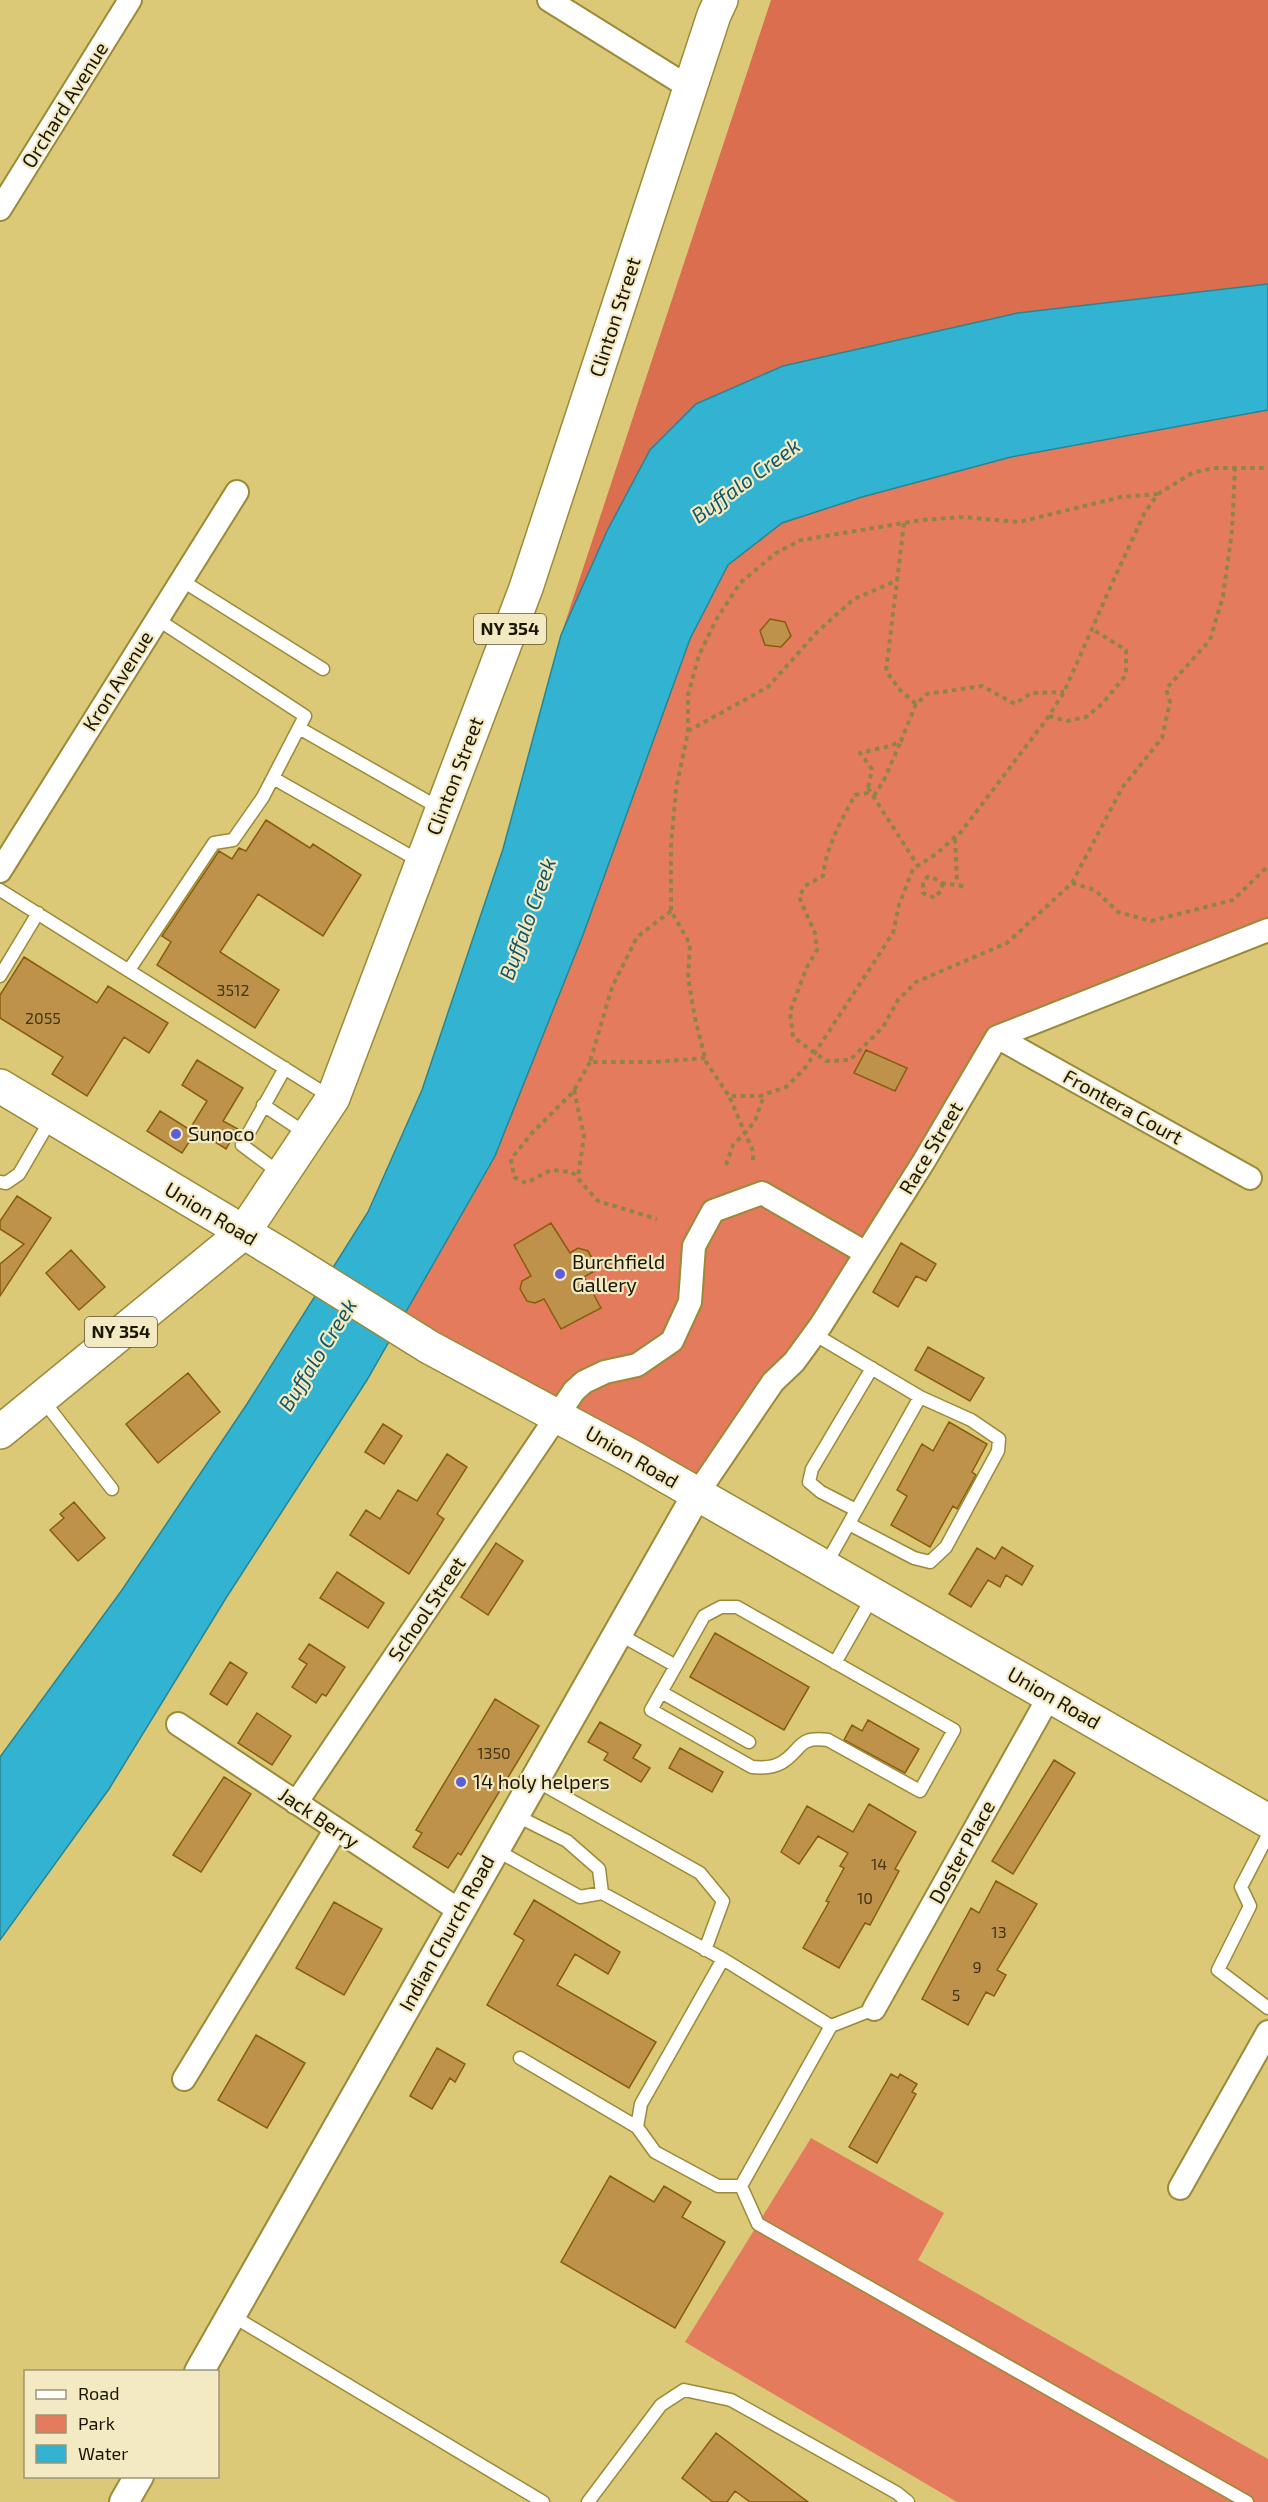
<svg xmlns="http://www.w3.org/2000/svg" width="1268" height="2502" viewBox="0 0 1268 2502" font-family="'Exo 2',sans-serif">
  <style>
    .green { fill: #e37b5c }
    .forest { fill: #db6e4e }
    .water { fill: #31b3d1; stroke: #2a8492; stroke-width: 1.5 }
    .building { fill: #be924b; stroke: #885e0c; stroke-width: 1.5 }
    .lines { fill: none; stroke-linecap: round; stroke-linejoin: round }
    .service-casing { stroke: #9b8a38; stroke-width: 15 }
    .minor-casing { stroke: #9b8a38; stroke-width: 26 }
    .tertiary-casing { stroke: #9b8a38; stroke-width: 32 }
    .secondary-casing { stroke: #9b8a38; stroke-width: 36 }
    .primary-casing { stroke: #9b8a38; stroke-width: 36 }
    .path { stroke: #908349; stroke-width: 4; stroke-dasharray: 4.5 4.5; stroke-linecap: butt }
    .service { stroke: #fff; stroke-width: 12 }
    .minor { stroke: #fff; stroke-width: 22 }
    .tertiary { stroke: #fff; stroke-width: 28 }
    .secondary { stroke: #fff; stroke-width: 33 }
    .primary { stroke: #fff; stroke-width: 33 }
    .poi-dot { fill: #5c5fd7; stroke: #f3eac3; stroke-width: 2 }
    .labels { text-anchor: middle; stroke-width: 4.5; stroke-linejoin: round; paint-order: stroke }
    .number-label { font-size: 16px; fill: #443513 }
    .shield { fill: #f3eac3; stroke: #5c563a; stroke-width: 1.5 }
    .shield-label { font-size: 18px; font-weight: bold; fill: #1b1600 }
    .street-label { font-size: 20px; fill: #1b1600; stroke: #f3eac3 }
    .poi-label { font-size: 20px; fill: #1b1600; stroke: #f3eac3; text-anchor: start }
    .water-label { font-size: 21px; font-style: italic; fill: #115767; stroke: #f3eac3 }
  </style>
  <rect width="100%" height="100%" fill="#dbc978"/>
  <path class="green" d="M1268,410V931L997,1037L697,1494L400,1323L495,1156L583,935L690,639L728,565L782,523L862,497L1011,457Z
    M811,2138L944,2213L918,2260L1268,2459V2502H957L685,2342Z"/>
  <path class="forest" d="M771,0H1268V284L1018,313L696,404L650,450L607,531L561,635Z"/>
  <path class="water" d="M1268,284V410L1011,457L862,497L782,523L728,565L690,639L583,935L495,1156L367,1380L226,1598L109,1789L0,1940V1757L122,1590L247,1404L368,1212L422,1090L503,849L561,635L607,531L650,450L696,404L783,366L1018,313Z"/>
  <path class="building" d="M770,619L785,622L791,636L781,647L765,645L760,631Z
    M266,820L310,848L313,844L361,875L323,936L258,894L220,952L279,990L255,1028L157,965L171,942L162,936L219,851L232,859L239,848L246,851Z
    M24,957L97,1003L108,986L168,1023L149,1053L124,1037L87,1096L52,1074L63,1057L0,1018V995Z
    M866,1050L907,1068L895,1091L854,1073Z
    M197,1060L243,1088L223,1121L238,1129L226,1149L191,1127L207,1101L182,1085Z
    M160,1111L195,1133L182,1153L147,1131Z
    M17,1196L51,1218L0,1296V1264L24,1244L0,1229V1221Z
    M551,1223L570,1253L578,1248L588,1251L595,1263L593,1272L584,1277L601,1308L561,1329L544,1299L535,1303L527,1301L520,1289L522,1281L531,1276L514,1245Z
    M901,1243L936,1264L926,1281L916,1276L898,1307L873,1292Z
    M71,1250L105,1287L79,1310L46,1273Z
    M928,1347L984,1378L970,1401L915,1370Z
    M188,1373L220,1412L158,1463L126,1424Z
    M949,1422L987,1444L972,1472L976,1475L957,1509L953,1506L930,1547L891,1525L907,1496L897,1490L922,1444L933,1451Z
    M383,1424L402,1436L384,1464L365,1452Z
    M447,1454L467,1467L437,1514L444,1519L409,1574L350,1535L366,1510L380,1519L398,1490L417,1501Z
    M74,1502L105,1538L78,1561L50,1530L64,1518L60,1514Z
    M496,1543L523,1561L488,1615L461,1597Z
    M1002,1547L1033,1566L1022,1585L1006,1575L1000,1587L988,1580L971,1607L949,1594L977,1548L995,1559Z
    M337,1572L384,1603L368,1628L320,1598Z
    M715,1633L809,1687L784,1730L690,1677Z
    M309,1644L345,1667L326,1696L322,1694L316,1703L292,1687L307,1664L299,1659Z
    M230,1662L247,1673L227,1705L210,1694Z
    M495,1699L539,1726L461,1855L458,1853L448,1868L413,1847L422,1833L416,1830Z
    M257,1713L291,1736L272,1765L238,1743Z
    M868,1720L919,1749L905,1773L844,1740L852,1725L862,1731Z
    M600,1722L641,1745L633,1758L650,1768L641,1782L604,1760L608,1753L588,1742Z
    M680,1748L723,1772L712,1792L669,1768Z
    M1054,1760L1075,1773L1013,1874L992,1861Z
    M224,1777L251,1794L201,1872L173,1855Z
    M869,1804L916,1832L895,1869L899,1871L870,1925L865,1923L839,1968L803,1948L829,1902L826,1901L844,1868L840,1866L848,1853L818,1836L799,1864L781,1852L807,1806L853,1832Z
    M996,1881L1037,1904L997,1970L1006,1975L994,1996L986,1992L968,2025L922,1999L971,1908L979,1913Z
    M534,1900L620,1952L608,1974L575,1954L557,1985L656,2042L629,2088L487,2005L524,1940L514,1934Z
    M334,1902L382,1929L344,1995L296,1968Z
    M256,2035L305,2063L267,2128L218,2100Z
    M437,2048L465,2064L455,2082L450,2078L432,2109L410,2096Z
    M891,2074L898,2078L900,2074L917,2084L912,2092L916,2094L877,2163L849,2147Z
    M610,2176L654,2202L664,2186L691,2202L682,2217L725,2242L675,2328L561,2262Z
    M716,2433L808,2502H750L735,2491L727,2502H713L682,2478Z"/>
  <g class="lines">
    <g class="service-casing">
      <path id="service" d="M181,580L323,669
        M299,728L441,809
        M273,778L421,862
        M0,890L332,1098
        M129,970L214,843L233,840L263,797L305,716L157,619
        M0,976L38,913
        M263,1105L307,1134
        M281,1174L242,1145L285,1068
        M0,1182L6,1183L19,1174L51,1119
        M814,1334L920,1397L825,1566
        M42,1399L112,1489
        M856,1510L821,1492L809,1482L812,1469L872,1368
        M849,1524L914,1558L930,1562L946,1547L998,1451L999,1439L971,1420L920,1397
        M721,1607H737L954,1730L920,1791L828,1740C796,1736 803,1750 781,1763C772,1768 762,1768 752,1767L651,1710L704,1616Z
        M617,1633L676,1666
        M835,1663L873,1596
        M661,1692L749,1742
        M535,1780L700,1873L723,1901L705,1950
        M515,1815L567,1841L599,1869L602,1893
        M1268,1835L1241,1887L1250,1906L1218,1970L1268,2008
        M496,1850L580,1897L602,1893L723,1959L831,2026L741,2186H718L655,2152L637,2127L520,2058
        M831,2026L874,2009
        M637,2127L641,2104L723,1959
        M741,2186L758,2224L1247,2502
        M231,2315L543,2502
        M588,2502L661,2405L684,2390L731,2400L897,2493L908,2502"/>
    </g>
    <g class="minor-casing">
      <path id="minor" d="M549,0L690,88
        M0,209L130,0
        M0,871L237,492
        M997,1037L1250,1178
        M697,1494L773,1382L794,1362L821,1325L924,1161L997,1037L1268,930
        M178,1724L460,1911
        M296,1803L574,1391L584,1382L605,1372L637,1365L672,1341L690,1302L694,1246L713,1211L762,1193L866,1253
        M874,2009L1050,1695
        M184,2079L336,1829
        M1180,2188L1268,2032"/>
    </g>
    <g class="tertiary-casing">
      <path id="tertiary" d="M199,2372L697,1494
        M124,2502L139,2476"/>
    </g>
    <g class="secondary-casing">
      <path id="secondary" d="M0,1086L280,1254L429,1347L631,1456L1268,1821"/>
    </g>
    <g class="primary-casing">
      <path id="primary" d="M0,1432L243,1233L333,1098L526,588L714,15L721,0"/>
    </g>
    <path class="path" d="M1158,494L1121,497L1019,522L963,517L922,520L801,540L776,553L740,583L716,620L699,655L688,695V732L676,789L671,846V911L690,944L688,978L695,1018L706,1062L729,1096H760L786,1087L805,1068L893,933L899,905L913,869L936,854L961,832L1049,716L1064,692L1114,579L1145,512L1158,494L1192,473L1213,468H1268
      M904,523L886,671L900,690L916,704L927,694L982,686L1015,704L1031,693L1064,692
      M916,704L901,741L890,746L860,753L872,769L867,793L855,795C841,821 826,847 823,876L805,886L799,897L815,933L817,950L806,969L790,1012L793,1037L826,1061L850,1060L883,1027L898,1000L916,982L1007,943L1072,883L1122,788L1162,738L1170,702L1166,689L1210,640L1223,596L1232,531L1235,468
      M1049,716L1067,721L1086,717L1102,704L1126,675V650L1092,629
      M688,731L768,687L817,632L854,599L898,580
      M868,788L918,866
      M874,796L884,780L901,741
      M955,839L957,883
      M942,883V889L935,898L923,893V884L927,877C935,877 935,880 942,883C952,886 956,882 967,889
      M1072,883L1095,890L1118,912L1151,921L1233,900L1268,866
      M671,911L637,937L612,987L590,1062H654L705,1058
      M590,1062L573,1092L532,1133L511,1159L514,1177L526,1183L551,1170L572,1172L598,1201L657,1219
      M574,1090L584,1136L578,1177
      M753,1160V1151L745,1133L755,1121L764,1095
      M726,1165L733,1145L745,1133L729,1096"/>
    <use href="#service" class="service"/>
    <use href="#minor" class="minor"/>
    <use href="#tertiary" class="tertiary"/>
    <use href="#secondary" class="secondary"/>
    <use href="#primary" class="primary"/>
  </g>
  <g class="poi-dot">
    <circle cx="176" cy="1134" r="6"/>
    <circle cx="560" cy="1274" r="6"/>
    <circle cx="461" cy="1782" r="6"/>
  </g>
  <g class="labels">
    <g class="number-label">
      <text x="233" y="996">3512</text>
      <text x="43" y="1024">2055</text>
      <text x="494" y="1759">1350</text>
      <text x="879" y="1870">14</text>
      <text x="865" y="1904">10</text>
      <text x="999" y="1938">13</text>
      <text x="977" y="1973">9</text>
      <text x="956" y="2001">5</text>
    </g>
    <g class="shield">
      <rect x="474" y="614" width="72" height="30" rx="4.5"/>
      <rect x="85" y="1317" width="72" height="30" rx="4.5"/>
    </g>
    <g class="shield-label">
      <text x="510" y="635">NY 354</text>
      <text x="121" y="1338">NY 354</text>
    </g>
    <g class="street-label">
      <text transform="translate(65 105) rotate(-58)" y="7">Orchard Avenue</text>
      <text transform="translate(615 317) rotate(-72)" y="7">Clinton Street</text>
      <text transform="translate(118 681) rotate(-58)" y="7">Kron Avenue</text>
      <text transform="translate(455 776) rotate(-69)" y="7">Clinton Street</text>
      <text transform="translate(1123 1107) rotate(29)" y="7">Frontera Court</text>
      <text transform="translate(931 1148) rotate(-59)" y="7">Race Street</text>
      <text transform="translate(211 1214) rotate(31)" y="7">Union Road</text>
      <text transform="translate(632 1457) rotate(30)" y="7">Union Road</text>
      <text transform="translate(427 1609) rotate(-56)" y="7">School Street</text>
      <text transform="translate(1054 1698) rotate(30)" y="7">Union Road</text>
      <text transform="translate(319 1818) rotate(34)" y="7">Jack Berry</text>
      <text transform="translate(962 1852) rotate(-61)" y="7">Doster Place</text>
      <text transform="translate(447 1933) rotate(-61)" y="7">Indian Church Road</text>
    </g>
    <g class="poi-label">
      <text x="188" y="1141">Sunoco</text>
      <text x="572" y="1269">Burchfield<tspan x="572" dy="23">Gallery</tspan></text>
      <text x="473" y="1789">14 holy helpers</text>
    </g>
    <g class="water-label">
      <text transform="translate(746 481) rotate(-36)" y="7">Buffalo Creek</text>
      <text transform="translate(528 919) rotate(-70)" y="7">Buffalo Creek</text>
      <text transform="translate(318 1355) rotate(-58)" y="7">Buffalo Creek</text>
    </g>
  </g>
  <rect x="24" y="2370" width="195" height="108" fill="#f3eac3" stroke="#9d9575" stroke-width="1.5"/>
  <rect x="36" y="2390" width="30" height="9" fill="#ffffff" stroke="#9d9575" stroke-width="1.5"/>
  <text x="78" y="2400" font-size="18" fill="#1b1600">Road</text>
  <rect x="36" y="2415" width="30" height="18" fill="#e37b5c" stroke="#9d9575" stroke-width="1.5"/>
  <text x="78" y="2430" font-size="18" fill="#1b1600">Park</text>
  <rect x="36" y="2445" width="30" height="18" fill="#31b3d1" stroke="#9d9575" stroke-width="1.5"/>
  <text x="78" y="2460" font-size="18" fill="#1b1600">Water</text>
</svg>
